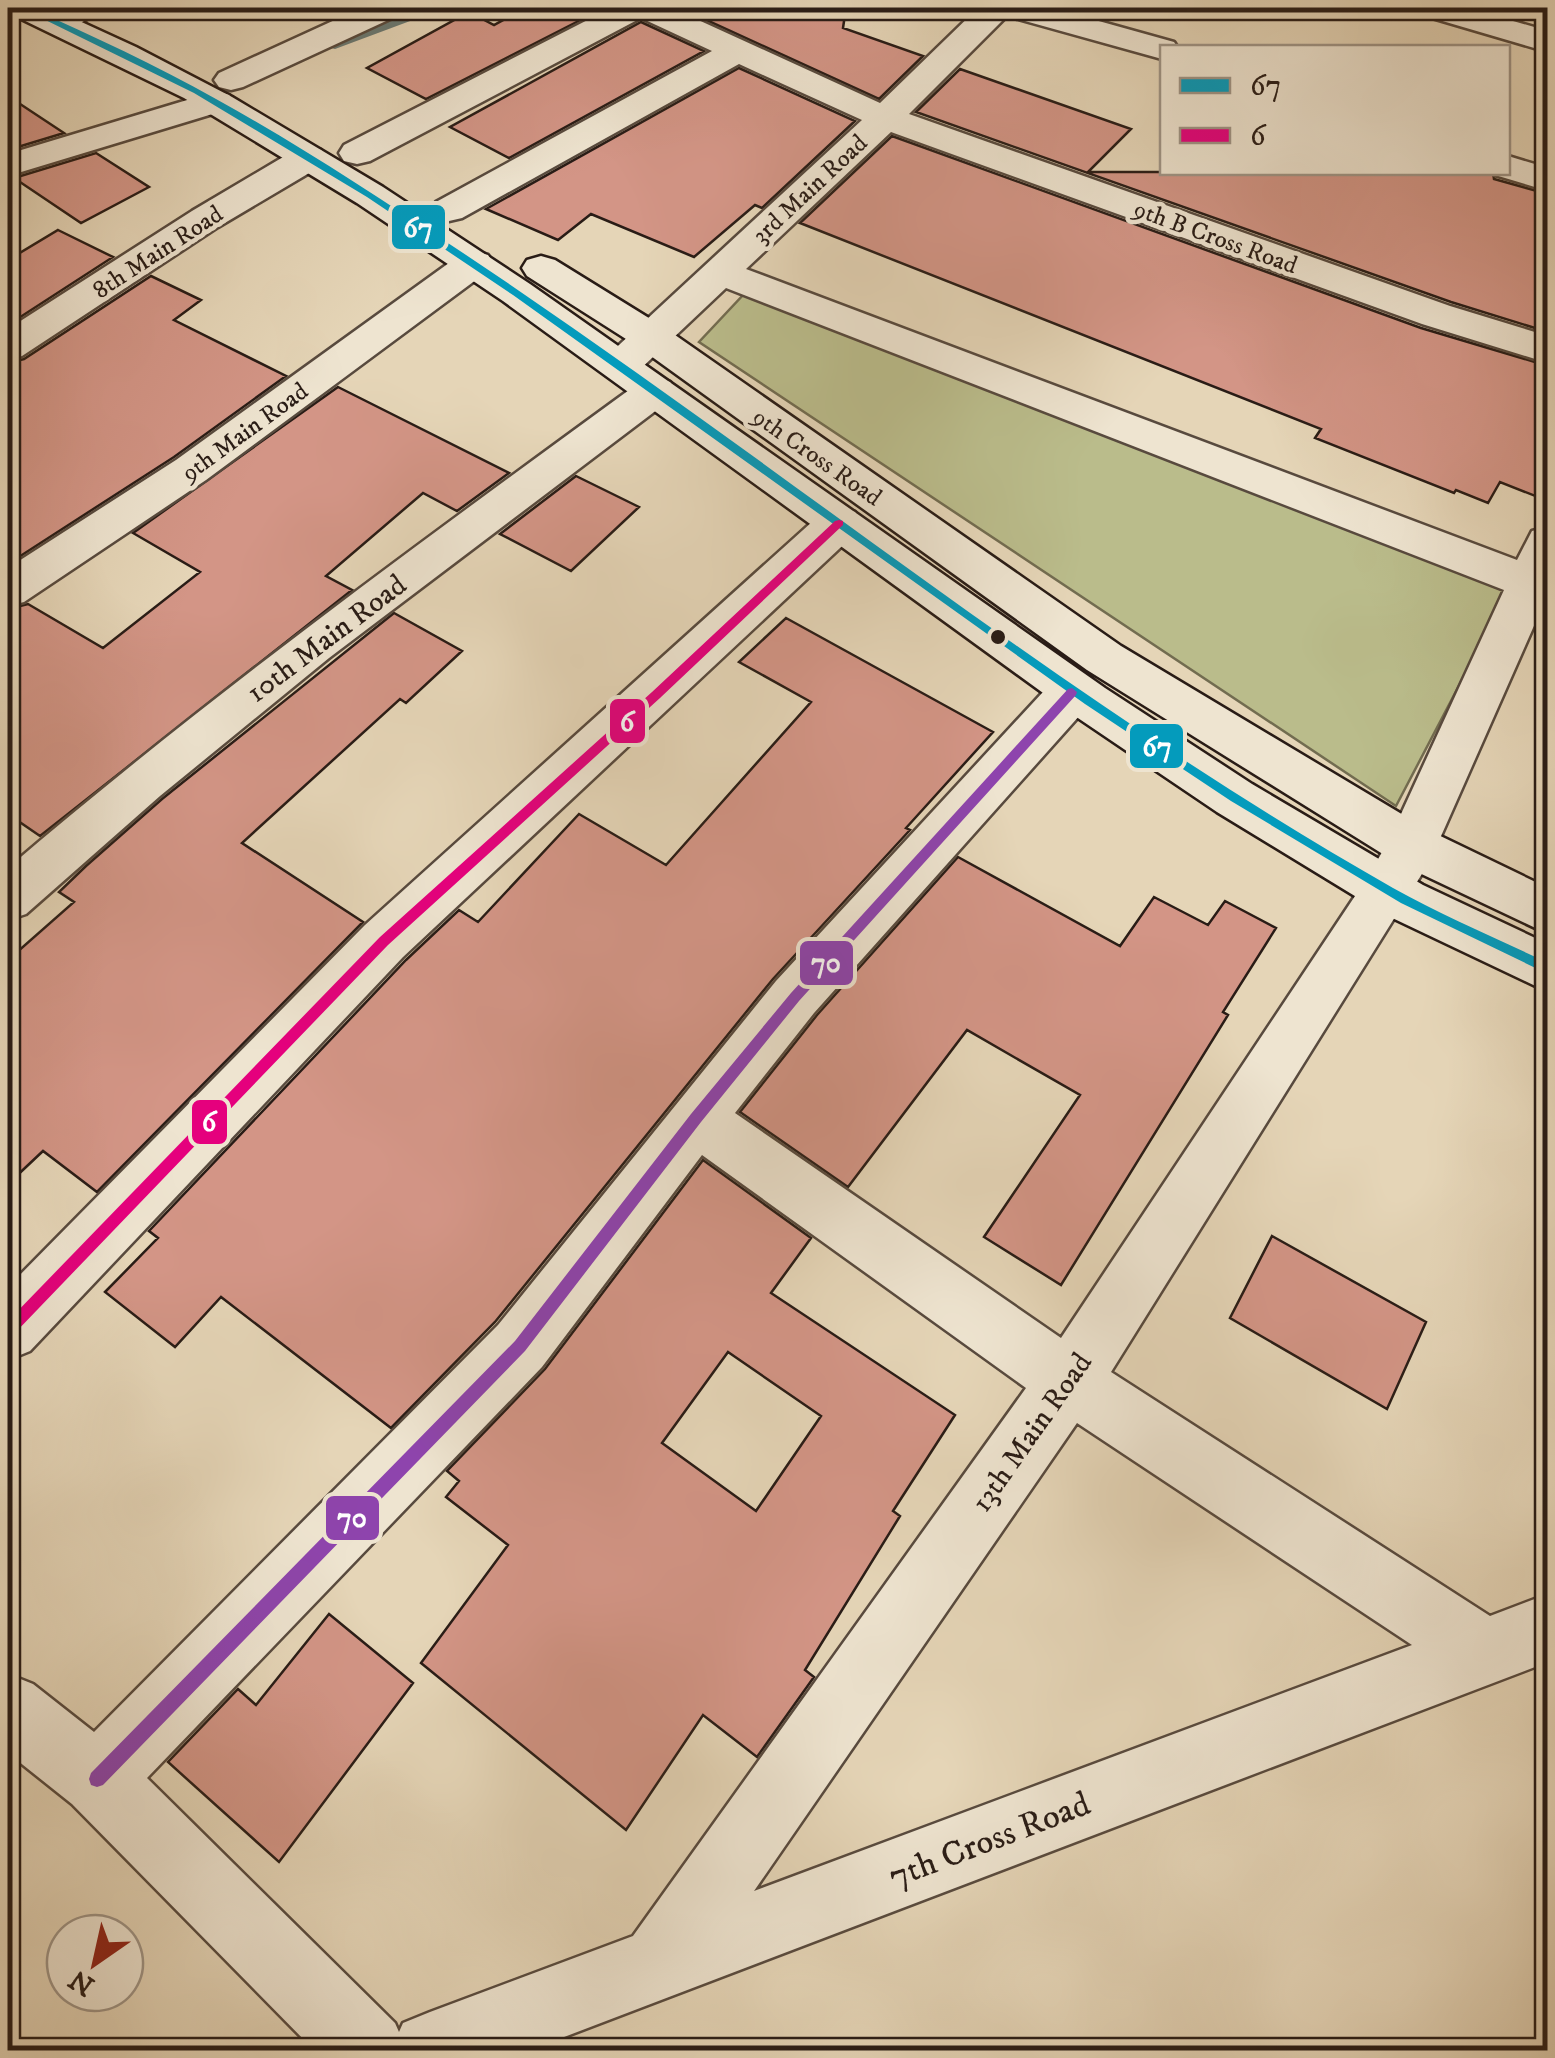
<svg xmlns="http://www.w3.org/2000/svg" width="1555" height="2058" viewBox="0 0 1555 2058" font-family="'IM FELL DW Pica',serif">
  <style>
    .green { fill: #babc8b; stroke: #726c50; stroke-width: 2.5 }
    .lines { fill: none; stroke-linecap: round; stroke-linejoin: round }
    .stream { fill: #6a7a74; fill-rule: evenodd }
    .building { fill: #d39586; stroke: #291c16; stroke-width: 2.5; fill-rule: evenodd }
    .minor-casing { stroke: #584a3e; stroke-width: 5 }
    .secondary-casing { stroke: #291c16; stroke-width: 5 }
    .minor { fill: #eee4d0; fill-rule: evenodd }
    .secondary { fill: #eee4d0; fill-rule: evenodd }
    .bus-1-casing { stroke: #eee4d0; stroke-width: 8 }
    .bus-2-casing { stroke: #eee4d0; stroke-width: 8 }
    .bus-3-casing { stroke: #eee4d0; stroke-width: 8 }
    .bus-1 { fill: #049bbc; fill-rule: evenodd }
    .bus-2 { fill: #e5007d; fill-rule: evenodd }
    .bus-3 { fill: #8e44ad; fill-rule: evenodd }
    .bus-dot { fill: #291c16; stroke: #eee4d0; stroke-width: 4 }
    .labels { text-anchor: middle; stroke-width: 9; stroke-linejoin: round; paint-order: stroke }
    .far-street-label { font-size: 25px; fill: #291c16; stroke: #eee4d0 }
    .street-label { font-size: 30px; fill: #291c16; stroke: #eee4d0 }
    .near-street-label { font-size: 35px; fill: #291c16; stroke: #eee4d0 }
    .line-badge { stroke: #eee4d0; stroke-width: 4 }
    .badge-label { font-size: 28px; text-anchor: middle; font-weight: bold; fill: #fff }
  </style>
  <rect width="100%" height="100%" fill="#e5d5b7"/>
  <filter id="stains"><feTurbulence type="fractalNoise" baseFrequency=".002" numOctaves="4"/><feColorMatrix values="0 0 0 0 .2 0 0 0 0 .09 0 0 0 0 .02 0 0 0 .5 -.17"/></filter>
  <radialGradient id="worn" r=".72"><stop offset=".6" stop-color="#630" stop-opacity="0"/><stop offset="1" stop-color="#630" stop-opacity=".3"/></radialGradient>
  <path class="green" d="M745,293L1508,592L1396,806L699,342Z"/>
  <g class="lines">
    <path class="stream" d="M426,8H445L335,49L323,46Z"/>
  </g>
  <path class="building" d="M525,8H604L426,99L367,68L469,12L494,25Z
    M680,8H846L843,28L923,56L879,99Z
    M641,22L704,51L509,158L450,127Z
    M739,68L855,121L762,208L755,205L694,257L591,214L558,240L486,209Z
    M960,69L1131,129L1088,172H1493L1494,179L1548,194V332L1451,302L916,112Z
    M8,96L64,133L8,150Z
    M892,136L1421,328L1548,366V501L1500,482L1488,503L1456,490L1454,493L1315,438L1321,429L800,223Z
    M96,153L149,187L81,223L14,178Z
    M58,230L113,257L8,325V260Z
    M151,276L201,300L174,320L286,376L174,457L8,564V363L24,359Z
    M338,387L509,473L457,511L423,493L326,576L352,590L40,836L8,814V609L28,604L103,648L200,572L133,533Z
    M576,476L639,507L571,571L500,534Z
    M394,613L462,651L406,703L400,699L242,843L363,922L97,1192L43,1151L8,1184V960L74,902L59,892L86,866L162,799Z
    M786,618L993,732L906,828L910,830L773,979L495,1322L391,1428L221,1297L175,1347L105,1292L158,1238L149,1231L406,960L459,910L478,922L579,814L666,865L811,702L739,662Z
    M958,857L1120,946L1154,897L1208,925L1225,901L1276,928L1223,1012L1228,1015L1061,1285L984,1237L1080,1095L967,1030L848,1187L740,1112L817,1015Z
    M703,1160L811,1238L771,1293L955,1415L893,1511L900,1516L805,1670L814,1677L757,1757L703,1715L626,1830L421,1663L508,1545L446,1497L459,1481L447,1471L545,1369ZM728,1352L821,1416L756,1511L662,1443Z
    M1272,1236L1426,1322L1387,1409L1230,1318Z
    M329,1614L413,1683L279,1862L168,1762L238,1689L256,1705Z"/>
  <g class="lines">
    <g class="minor-casing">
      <path id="minor" d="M57,8H99C87,24 62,33 43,28L38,21Z
        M361,8H404L399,15L243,87L231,90L219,87L214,80L219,73Z
        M611,8H672L880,103L978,8H1052L1174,42L1178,48H1162V59L1007,16L909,114L1450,306L1548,336V363L1422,324L891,132L746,269L1517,560L1532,531L1548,527V594L1430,861L1111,1372L1490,1616L1548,1594V1662L530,2050H314L72,1804L8,1753V1674L33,1684L94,1732L498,1325L776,981L1055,679L1072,674L1089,679L1096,692L1089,705L814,1013L735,1113L1061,1338L1369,875L1390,838L1504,590L726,288L634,375L620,379L606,375L600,366L606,357L862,120L739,64L462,218L449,221L436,218L430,210L436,202L712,51L641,18L370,161L357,164L344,161L339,153L344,145ZM702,1155L1026,1388L633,1936L430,2012L403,2023L399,2032L395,2023L147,1778L542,1367ZM1077,1423L1412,1645L754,1891Z
        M1417,8H1468L1548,31V52L1422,15Z
        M217,91L229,95L235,102L229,109L8,176V154Z
        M308,147L321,150L326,158L321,166L218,227L22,356L8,360V329L192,211L295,150Z
        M1508,156L1548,168V191L1495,175L1508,172Z
        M474,251L488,255L493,263L488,271L206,480L24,602L8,606V568L176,460L460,255Z
        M655,378L670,382L676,391L670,400L329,658L160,796L26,914L8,920V868C210,695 425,539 640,382Z
        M839,508L855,512L861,523L855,534L403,957L30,1351L8,1360V1287L365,925L823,512Z"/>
    </g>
    <g class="secondary-casing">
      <path id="secondary" d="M8,8H51L136,47L232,97L383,187L530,284L1105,688L1252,784L1423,885L1548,944V992L1386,915L1217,812L1072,714L503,301L357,203L184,98L13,15Z
        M541,256L555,260L665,328L1121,646L1430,831L1548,888V934L1394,861L1087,670L637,346L527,276L522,268L527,260Z"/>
    </g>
    <use href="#minor" class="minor"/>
    <use href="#secondary" class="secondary"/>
    <g class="bus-1-casing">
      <path id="bus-1" d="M21,8H30C93,36 156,65 216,99C298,144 376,196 454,247C770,456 1063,701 1393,888C1443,916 1496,938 1548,963V974L1401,903L1231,801L1085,704L513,295L367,197L194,93Z"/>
    </g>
    <g class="bus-2-casing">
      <path id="bus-2" d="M839,520L843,521V525L660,698L388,945L13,1335L8,1337V1321L380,937L652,692L835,521Z"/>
    </g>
    <g class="bus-3-casing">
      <path id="bus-3" d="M1072,688L1077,692L1076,695L799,1001L701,1122L525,1351L103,1785L97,1787L91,1785L89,1779L91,1773L515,1341L691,1114L791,993L1068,689Z"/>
    </g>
    <use href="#bus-1" class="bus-1"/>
    <use href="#bus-2" class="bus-2"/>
    <use href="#bus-3" class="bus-3"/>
  </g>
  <circle class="bus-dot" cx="998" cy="637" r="9"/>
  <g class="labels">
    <g class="far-street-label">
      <text transform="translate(809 188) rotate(-43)" y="9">3rd Main Road</text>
      <text transform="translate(1216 236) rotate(20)" y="9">9th B Cross Road</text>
      <text transform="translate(157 251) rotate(-33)" y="9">8th Main Road</text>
      <text transform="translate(244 431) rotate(-36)" y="9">9th Main Road</text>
      <text transform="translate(818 456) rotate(35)" y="9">9th Cross Road</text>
    </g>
    <g class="street-label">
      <text transform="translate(326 638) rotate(-37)" y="10">10th Main Road</text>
      <text transform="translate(1031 1432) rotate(-55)" y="10">13th Main Road</text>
    </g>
    <g class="near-street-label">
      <text transform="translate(989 1839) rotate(-21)" y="12">7th Cross Road</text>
    </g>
  </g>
  <g class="line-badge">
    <rect x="390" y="203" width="57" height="48" rx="10" fill="#049bbc"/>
    <rect x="608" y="697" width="39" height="48" rx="10" fill="#e5007d"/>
    <rect x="1128" y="722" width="57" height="48" rx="10" fill="#049bbc"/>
    <rect x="798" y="939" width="57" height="48" rx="10" fill="#8e44ad"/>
    <rect x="190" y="1098" width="39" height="48" rx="10" fill="#e5007d"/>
    <rect x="324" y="1494" width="57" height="48" rx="10" fill="#8e44ad"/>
  </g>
  <g class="badge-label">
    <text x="418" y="237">67</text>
    <text x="627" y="731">6</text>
    <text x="1157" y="756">67</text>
    <text x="826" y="972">70</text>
    <text x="209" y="1131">6</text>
    <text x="352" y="1527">70</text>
  </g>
  <rect width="1555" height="2058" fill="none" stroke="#e5d5b7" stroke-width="40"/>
  <rect x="10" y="10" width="1535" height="2038" fill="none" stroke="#291c16" stroke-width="5"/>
  <rect x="20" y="20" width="1515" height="2018" fill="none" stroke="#291c16" stroke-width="2.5"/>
  <rect x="1160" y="45" width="350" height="130" fill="#eee4d0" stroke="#9f9486" stroke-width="2.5"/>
  <rect x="1180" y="78" width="50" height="15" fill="#049bbc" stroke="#9f9486" stroke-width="2.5"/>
  <text x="1250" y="95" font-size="30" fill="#291c16">67</text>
  <rect x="1180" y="128" width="50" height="15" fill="#e5007d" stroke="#9f9486" stroke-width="2.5"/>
  <text x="1250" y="145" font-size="30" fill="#291c16">6</text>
  <g transform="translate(95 1963) rotate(214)"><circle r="48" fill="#eee4d0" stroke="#9f9486" stroke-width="2.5"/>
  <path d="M0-8L18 38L0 25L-18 38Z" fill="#8f2418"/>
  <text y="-15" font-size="28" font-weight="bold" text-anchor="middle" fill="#291c16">N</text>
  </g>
  <rect width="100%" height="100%" filter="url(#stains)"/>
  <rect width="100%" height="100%" fill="url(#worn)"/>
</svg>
